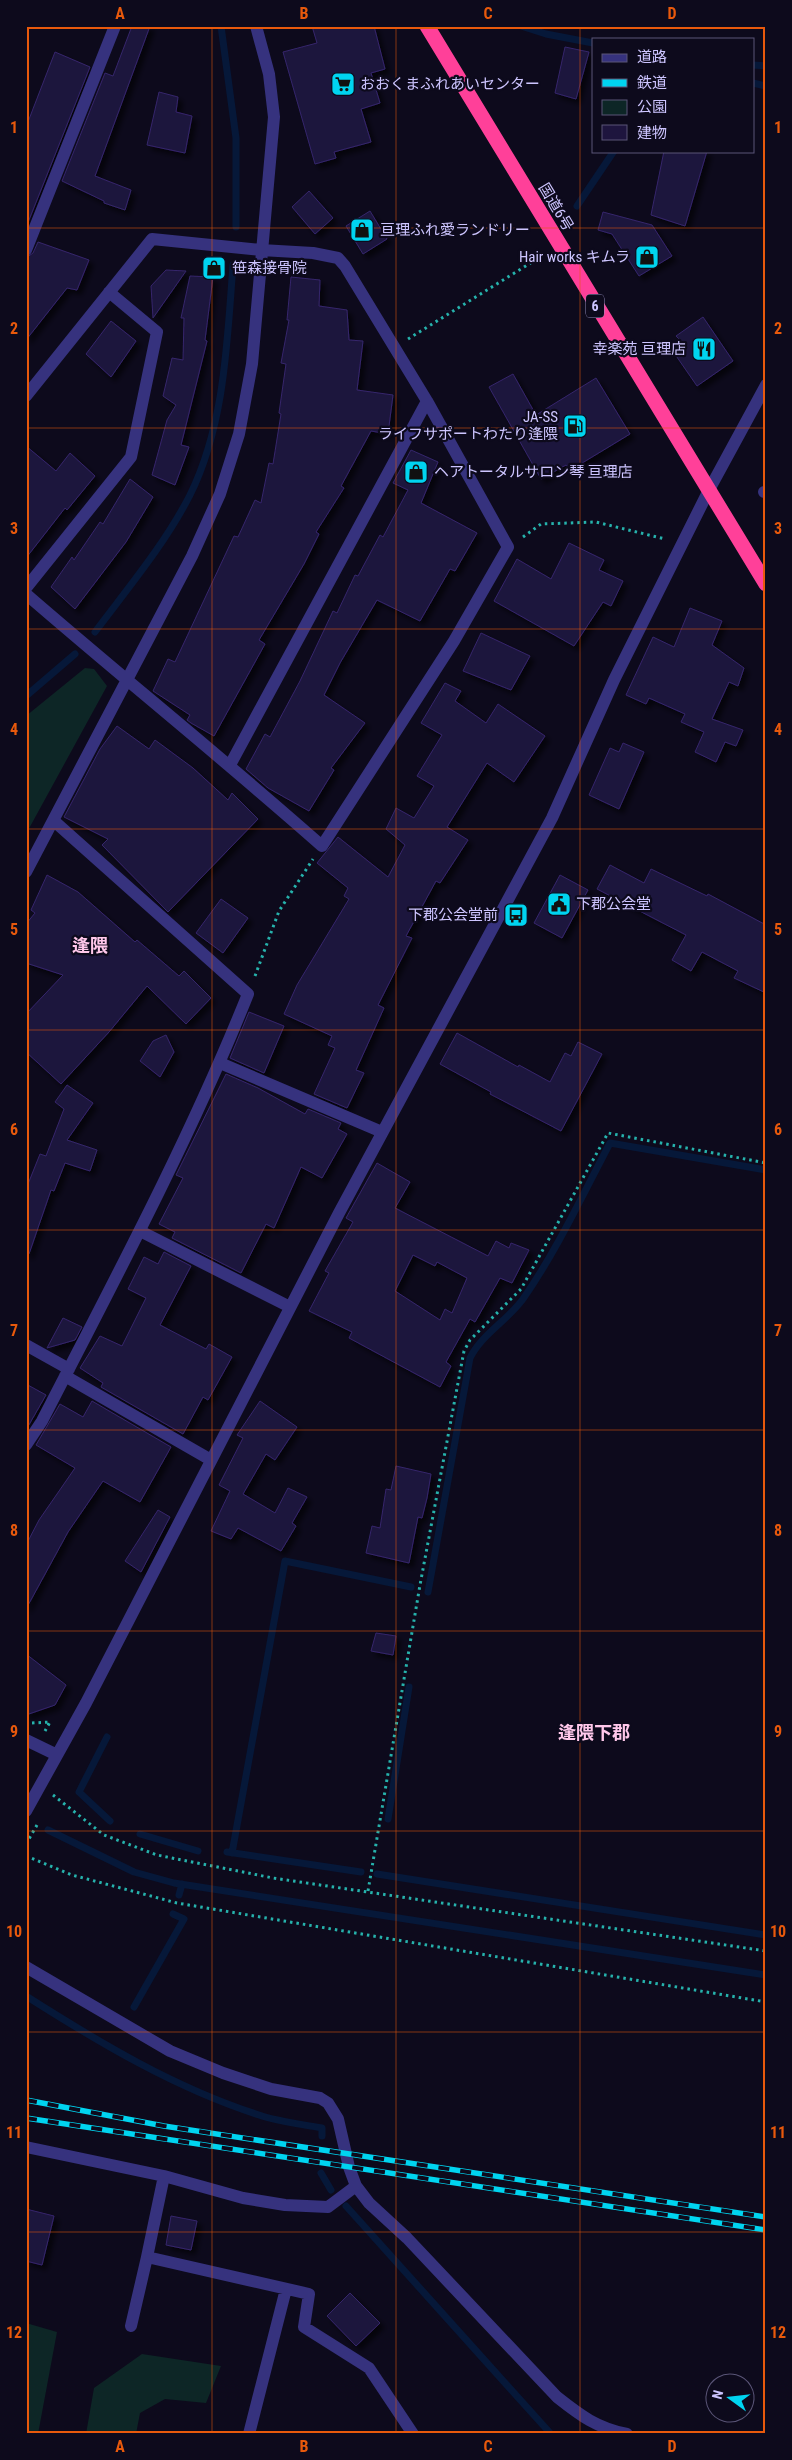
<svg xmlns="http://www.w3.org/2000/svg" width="792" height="2460" viewBox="0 0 792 2460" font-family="'Roboto Condensed','Noto Sans JP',sans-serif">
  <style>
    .green { fill: #0d2626 }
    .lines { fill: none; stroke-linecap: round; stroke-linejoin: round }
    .stream { stroke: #061839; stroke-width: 7 }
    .building { fill: #1e153e; stroke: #35266b; fill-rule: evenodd; filter: url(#shadow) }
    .path { stroke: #26b2ac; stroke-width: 3; stroke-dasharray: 2.5 4; stroke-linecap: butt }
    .minor { stroke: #36327e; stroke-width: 12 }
    .highway { stroke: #ff4099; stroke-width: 15 }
    .rail-casing { stroke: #00d4f0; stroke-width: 5.5 }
    .rail { stroke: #0d0a1c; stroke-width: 4; stroke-dasharray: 11; stroke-linecap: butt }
    .grid { fill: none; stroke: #e8590c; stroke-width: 1; stroke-opacity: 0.55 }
    .labels { text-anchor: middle; stroke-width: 4.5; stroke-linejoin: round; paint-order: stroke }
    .shield { fill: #0d0a1c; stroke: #938dbb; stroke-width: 1 }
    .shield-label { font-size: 14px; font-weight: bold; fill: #cdc5ff }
    .poi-label { font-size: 15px; fill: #cdc5ff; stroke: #0d0a1c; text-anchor: start }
    .street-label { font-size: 15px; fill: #cdc5ff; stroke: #0d0a1c }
    .quarter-label { font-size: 18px; font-weight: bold; fill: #ffc7ea; stroke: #0d0a1c }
    .neatline { fill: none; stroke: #e8590c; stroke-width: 2 }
    .grid-label { font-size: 16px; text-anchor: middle; font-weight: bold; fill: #e8590c }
  </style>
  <defs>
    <filter id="shadow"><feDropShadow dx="4.5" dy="4.5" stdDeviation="2.5" flood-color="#0009"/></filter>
  </defs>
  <rect width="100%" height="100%" fill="#0d0a1c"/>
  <path class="green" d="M85,668L94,669L107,686L26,834V716Z
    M26,2323L57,2332L38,2434H26Z
    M142,2354L221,2366L206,2403L165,2399L140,2413L136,2434H86L94,2388Z"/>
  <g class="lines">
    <path class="stream" d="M221,26L236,138V227
      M521,26L546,34L593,43
      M753,65L766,66
      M753,83L766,86
      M577,206L614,151
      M95,632C128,588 165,544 190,495C225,424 227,342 233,265
      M26,696L75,654
      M428,1592L470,1358C482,1334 507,1321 523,1299C557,1250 582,1196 610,1143L766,1170
      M107,1737L79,1792L110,1821
      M388,1819L409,1687
      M48,1830L134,1872L174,1883L766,1975
      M140,1834L198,1851
      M227,1852L361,1872
      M232,1853L285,1561L411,1587
      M377,1874L766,1935
      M179,1895L182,1884
      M26,1996C100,2043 175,2088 259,2115C279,2122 301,2124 322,2128V2136
      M134,2007L184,1919L173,1914
      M321,2173L331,2190
      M346,2206L551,2434"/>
  </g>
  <path class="building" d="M132,26H150L95,176L131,190L125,210L104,203V201L62,181L105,73L113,76Z
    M312,26H374L385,69L371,73L380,103L361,109L371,142L334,152L336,158L315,164L283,52L317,43Z
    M565,47L589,52L576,99L555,93Z
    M55,52L90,67L27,225L26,127Z
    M159,92L178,97L176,112L192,116L185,153L147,145Z
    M664,151H707L685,226L651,215Z
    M309,191L333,218L315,234L292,207Z
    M370,211L387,239L363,254L346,226Z
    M603,212L652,225L672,256L639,276L612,234L598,230Z
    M38,242L89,260L77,290L67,288L26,340V258L33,253Z
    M166,270L186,271L153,318L151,286Z
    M190,276L213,277L205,340L207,341L181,445L189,447L175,485L152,475L167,420L176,405L163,396L172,358L183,360L184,318H181Z
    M291,277L320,280L319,306L347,310L349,340L363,341L357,390L393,395L388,434L371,431L341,486L344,488L316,532L319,534L304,564L259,640L265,644L214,736L191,723L187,720L190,715L153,691L168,659L175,662L234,536L238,537L255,500L261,503L269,463L273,464L281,414L279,413L286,364L281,363L289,320H287Z
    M703,317L733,361L697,386L670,347L680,340L676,336Z
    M111,321L136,341L111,377L86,354Z
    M513,374L536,415L596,378L630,434L569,471L566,465L541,479L489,387Z
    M26,446L56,471L70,453L95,476L67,510L65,508L26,558Z
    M411,450L438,462L421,503L477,533L455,571L450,569L420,621L377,600L340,663L324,695L365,723L331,768L334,770L309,811L268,788L246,769L265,734L270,737L300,681L333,611L337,613L355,575L358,576L380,535L383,537L408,490L393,483Z
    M130,479L153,497L126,542L75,609L51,587L72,557L74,560L100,522L103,524Z
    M569,543L604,560L599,570L623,581L611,606L603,602L574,646L494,601L517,559L551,579Z
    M690,608L722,621L712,645L744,668L738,686L729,682L712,719L743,730L736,746L725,742L716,762L695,752L704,732L681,722L685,714L649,698L646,704L626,695L653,637L674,647Z
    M481,633L530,656L511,690L463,671Z
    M445,683L461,691L455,701L486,723L498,704L545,736L514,782L487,763L447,827L468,840L440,883L436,881L406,936L412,938L378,1005L384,1008L356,1070L364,1073L347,1108L314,1094L335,1048L328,1045L332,1036L284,1014L297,985L349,899L344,896L348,888L317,863L338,837L388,877L405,845L386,829L396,808L414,818L434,786L417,776L442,735L421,723Z
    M117,726L149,749L155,740L193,768L228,800L232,793L258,819L168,912L102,845L108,839L64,817L100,749Z
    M623,743L644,752L619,809L589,795L610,748L619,752Z
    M610,865L644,883L651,869L707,896L708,894L766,925V993L734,978L738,971L702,952L691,971L672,960L686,935L597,889Z
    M47,875L78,892L135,942L137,940L179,976L184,971L211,998L186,1024L147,986L109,1032L61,1084L26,1052V1014L63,975L26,963V924L35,913L31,910Z
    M560,875L588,890L562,938L534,923Z
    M221,899L248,918L223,953L196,933Z
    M249,1012L284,1026L264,1073L230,1058Z
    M457,1033L518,1067L519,1065L550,1082L565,1053L571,1056L578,1042L602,1054L561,1131L490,1094L491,1092L440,1064Z
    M166,1035L174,1052L160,1077L140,1061L153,1041Z
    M226,1074L258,1088L305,1114L308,1109L341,1123L338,1129L347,1134L322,1178L301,1167L274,1228L266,1224L241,1273L172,1238L175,1232L159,1224L183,1178L176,1175Z
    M67,1085L93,1103L67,1140L97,1150L90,1171L65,1163L54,1191L51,1190L29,1254H26V1189L40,1154L46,1156L64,1109L55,1102Z
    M377,1163L410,1182L395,1208L488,1256L496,1241L509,1248L511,1243L529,1250L512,1283L500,1278L475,1322L470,1319L446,1362L451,1366L440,1387L349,1338L352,1332L309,1311L329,1273L325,1271L353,1222L346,1218ZM413,1255L435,1266L437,1262L467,1278L452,1313L445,1309L440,1320L395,1291Z
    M164,1252L191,1266L160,1325L206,1349L209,1344L232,1357L208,1400L203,1397L183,1434L101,1387L103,1383L80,1368L100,1336L122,1346L146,1298L128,1289L144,1257L158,1264Z
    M63,1318L82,1327L75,1340L47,1348Z
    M26,1384L46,1395L26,1430Z
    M92,1401L171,1447L140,1502L103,1481L68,1532L26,1609V1545L39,1520L75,1468L36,1445L60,1404L83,1417Z
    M260,1401L297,1427L275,1460L266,1454L243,1494L275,1513L288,1488L307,1497L292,1523L296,1526L281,1551L238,1528L231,1539L211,1531L230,1491L219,1485L243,1438L237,1435Z
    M396,1466L431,1474L427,1498L422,1518L418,1517L409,1563L366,1553L372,1526L380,1528L386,1489L391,1490Z
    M158,1510L170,1517L141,1572L125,1561Z
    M376,1633L396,1636L393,1655L371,1651Z
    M26,1654L66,1685L55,1705L26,1715Z
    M26,2209L54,2216L42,2265L26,2261Z
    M171,2216L197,2221L191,2250L166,2245Z
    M350,2293L380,2323L356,2346L327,2316Z"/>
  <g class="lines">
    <path class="path" d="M408,339L537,259
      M523,537L541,524L596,522L665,539
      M255,976L279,911L313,859
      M32,1723L50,1722L45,1731
      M53,1795L104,1835L157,1855L273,1878L766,1951
      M26,1844L37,1825
      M26,1856L72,1875L177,1903L766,2002
      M368,1891L420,1585L464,1351L470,1340L521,1289L608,1133L766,1163"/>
    <path class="minor" d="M26,250L115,26
      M26,396L152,239L261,250L313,253L338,258L345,266L427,401L508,547L454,641L322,846C225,760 124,679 26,594
      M764,492H766
      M26,588L131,457L157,332L109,292
      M230,765L427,401
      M26,872L192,556L220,494L239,434L252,364L274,117L269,74L256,26
      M220,1063L382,1132
      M140,1231L290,1307
      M26,1345L69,1369
      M65,1376L211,1460
      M26,1445L42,1421C114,1281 189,1141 248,994L54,821
      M26,1740L57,1755
      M26,1811L86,1703L339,1213L552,818L614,680L709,490L766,385
      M26,1967L170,2051L223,2073L271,2089L320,2098L328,2103L338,2119L349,2167L356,2186L369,2203L407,2238L557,2397C581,2416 597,2428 627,2434
      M26,2147L164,2176L243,2198L285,2205L328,2207L356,2186
      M164,2176L147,2257L309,2294L304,2327L369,2368L413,2434
      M131,2326L147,2257
      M249,2434L286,2289"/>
    <path class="highway" d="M427,26L766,584"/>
    <g class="rail-casing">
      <path id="rail" d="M26,2100L164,2126L766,2217
        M26,2118L766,2230"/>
    </g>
    <use href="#rail" class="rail"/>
  </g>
  <path class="grid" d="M212,26V2434M396,26V2434M580,26V2434M26,228H766M26,428H766M26,629H766M26,829H766M26,1030H766M26,1230H766M26,1430H766M26,1631H766M26,1831H766M26,2032H766M26,2232H766"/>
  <defs>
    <g id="supermarket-square" transform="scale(1.25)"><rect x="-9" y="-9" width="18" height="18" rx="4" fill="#00d4f0" stroke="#0d0a1c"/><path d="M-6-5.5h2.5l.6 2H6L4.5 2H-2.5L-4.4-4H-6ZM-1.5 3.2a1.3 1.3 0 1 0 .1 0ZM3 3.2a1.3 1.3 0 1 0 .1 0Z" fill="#111"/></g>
    <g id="shop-square" transform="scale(1.25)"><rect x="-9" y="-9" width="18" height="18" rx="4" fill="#00d4f0" stroke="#0d0a1c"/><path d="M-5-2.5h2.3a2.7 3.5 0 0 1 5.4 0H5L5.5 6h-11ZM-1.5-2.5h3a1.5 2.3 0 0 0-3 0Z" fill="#111"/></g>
    <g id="restaurant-square" transform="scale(1.25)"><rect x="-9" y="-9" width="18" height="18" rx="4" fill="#00d4f0" stroke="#0d0a1c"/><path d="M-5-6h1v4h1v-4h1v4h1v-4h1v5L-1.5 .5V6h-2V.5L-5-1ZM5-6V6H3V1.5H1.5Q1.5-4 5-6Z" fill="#111"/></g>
    <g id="fuel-square" transform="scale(1.25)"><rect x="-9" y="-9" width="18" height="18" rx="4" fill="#00d4f0" stroke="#0d0a1c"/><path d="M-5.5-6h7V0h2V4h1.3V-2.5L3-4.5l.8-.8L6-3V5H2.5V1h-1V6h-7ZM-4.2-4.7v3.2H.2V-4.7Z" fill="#111"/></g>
    <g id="civic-square" transform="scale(1.25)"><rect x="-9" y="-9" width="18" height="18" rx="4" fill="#00d4f0" stroke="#0d0a1c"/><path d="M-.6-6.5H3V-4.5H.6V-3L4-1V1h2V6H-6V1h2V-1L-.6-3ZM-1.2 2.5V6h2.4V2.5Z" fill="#111"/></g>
    <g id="bus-square" transform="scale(1.25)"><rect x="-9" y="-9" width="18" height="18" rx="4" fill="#00d4f0" stroke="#0d0a1c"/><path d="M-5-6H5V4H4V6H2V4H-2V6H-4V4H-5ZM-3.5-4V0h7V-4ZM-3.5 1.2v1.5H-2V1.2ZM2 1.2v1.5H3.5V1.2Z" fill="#111"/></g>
  </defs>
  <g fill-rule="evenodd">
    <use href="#supermarket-square" x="343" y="84"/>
    <use href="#shop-square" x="362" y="230"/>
    <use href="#shop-square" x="647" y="257"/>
    <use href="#shop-square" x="214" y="268"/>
    <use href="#restaurant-square" x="704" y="349"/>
    <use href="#fuel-square" x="575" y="426"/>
    <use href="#shop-square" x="416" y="472"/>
    <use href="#civic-square" x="559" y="904"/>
    <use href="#bus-square" x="516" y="915"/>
  </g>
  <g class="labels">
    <rect class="shield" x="586" y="294.5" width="18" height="23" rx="4"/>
    <g class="shield-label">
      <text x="595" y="311">6</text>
    </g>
    <g class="poi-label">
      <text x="360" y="89">おおくまふれあいセンター</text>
      <text x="380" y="235">亘理ふれ愛ランドリー</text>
      <text x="630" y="262" text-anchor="end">Hair works キムラ</text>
      <text x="232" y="273">笹森接骨院</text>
      <text x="686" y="354" text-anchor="end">幸楽苑 亘理店</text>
      <text x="558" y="422" text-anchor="end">JA-SS<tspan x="558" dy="17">ライフサポートわたり逢隈</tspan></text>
      <text x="434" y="477">ヘアトータルサロン琴 亘理店</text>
      <text x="576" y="909">下郡公会堂</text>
      <text x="498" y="920" text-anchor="end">下郡公会堂前</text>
    </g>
    <g class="street-label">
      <text transform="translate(556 207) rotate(59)" y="5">国道6号</text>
    </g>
    <g class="quarter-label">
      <text x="90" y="952">逢隈</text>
      <text x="594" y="1739">逢隈下郡</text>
    </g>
  </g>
  <rect width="792" height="2460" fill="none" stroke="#0d0a1c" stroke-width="55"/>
  <rect x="592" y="38" width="162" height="115" fill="#0d0a1c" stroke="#5a5577"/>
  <rect x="602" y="54" width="25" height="8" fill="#36327e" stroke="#5a5577"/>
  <text x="637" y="62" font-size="15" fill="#cdc5ff">道路</text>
  <rect x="602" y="79" width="25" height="8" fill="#00d4f0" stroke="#5a5577"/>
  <text x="637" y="88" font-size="15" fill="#cdc5ff">鉄道</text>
  <rect x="602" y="100" width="25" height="15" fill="#0d2626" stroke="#5a5577"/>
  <text x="637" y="112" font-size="15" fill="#cdc5ff">公園</text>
  <rect x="602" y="125" width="25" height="15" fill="#1e153e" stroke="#5a5577"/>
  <text x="637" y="138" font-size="15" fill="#cdc5ff">建物</text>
  <g transform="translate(730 2398) rotate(285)"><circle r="24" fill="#0d0a1c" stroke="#5a5577"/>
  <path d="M0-4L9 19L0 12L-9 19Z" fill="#00d4f0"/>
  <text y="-8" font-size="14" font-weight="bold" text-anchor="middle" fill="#cdc5ff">N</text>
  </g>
  <rect x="28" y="28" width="736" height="2404" class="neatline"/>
  <g class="grid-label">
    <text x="120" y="19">A</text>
    <text x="304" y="19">B</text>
    <text x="488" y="19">C</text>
    <text x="672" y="19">D</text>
    <text x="14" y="133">1</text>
    <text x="778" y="133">1</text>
    <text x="14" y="334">2</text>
    <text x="778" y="334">2</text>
    <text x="14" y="534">3</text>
    <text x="778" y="534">3</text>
    <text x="14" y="735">4</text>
    <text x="778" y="735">4</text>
    <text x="14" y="935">5</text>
    <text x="778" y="935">5</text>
    <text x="14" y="1135">6</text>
    <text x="778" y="1135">6</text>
    <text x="14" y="1336">7</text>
    <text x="778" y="1336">7</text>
    <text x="14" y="1536">8</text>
    <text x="778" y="1536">8</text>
    <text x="14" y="1737">9</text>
    <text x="778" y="1737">9</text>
    <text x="14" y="1937">10</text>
    <text x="778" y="1937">10</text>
    <text x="14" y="2138">11</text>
    <text x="778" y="2138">11</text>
    <text x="14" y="2338">12</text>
    <text x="778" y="2338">12</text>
    <text x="120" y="2452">A</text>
    <text x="304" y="2452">B</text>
    <text x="488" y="2452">C</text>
    <text x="672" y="2452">D</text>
  </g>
</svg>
